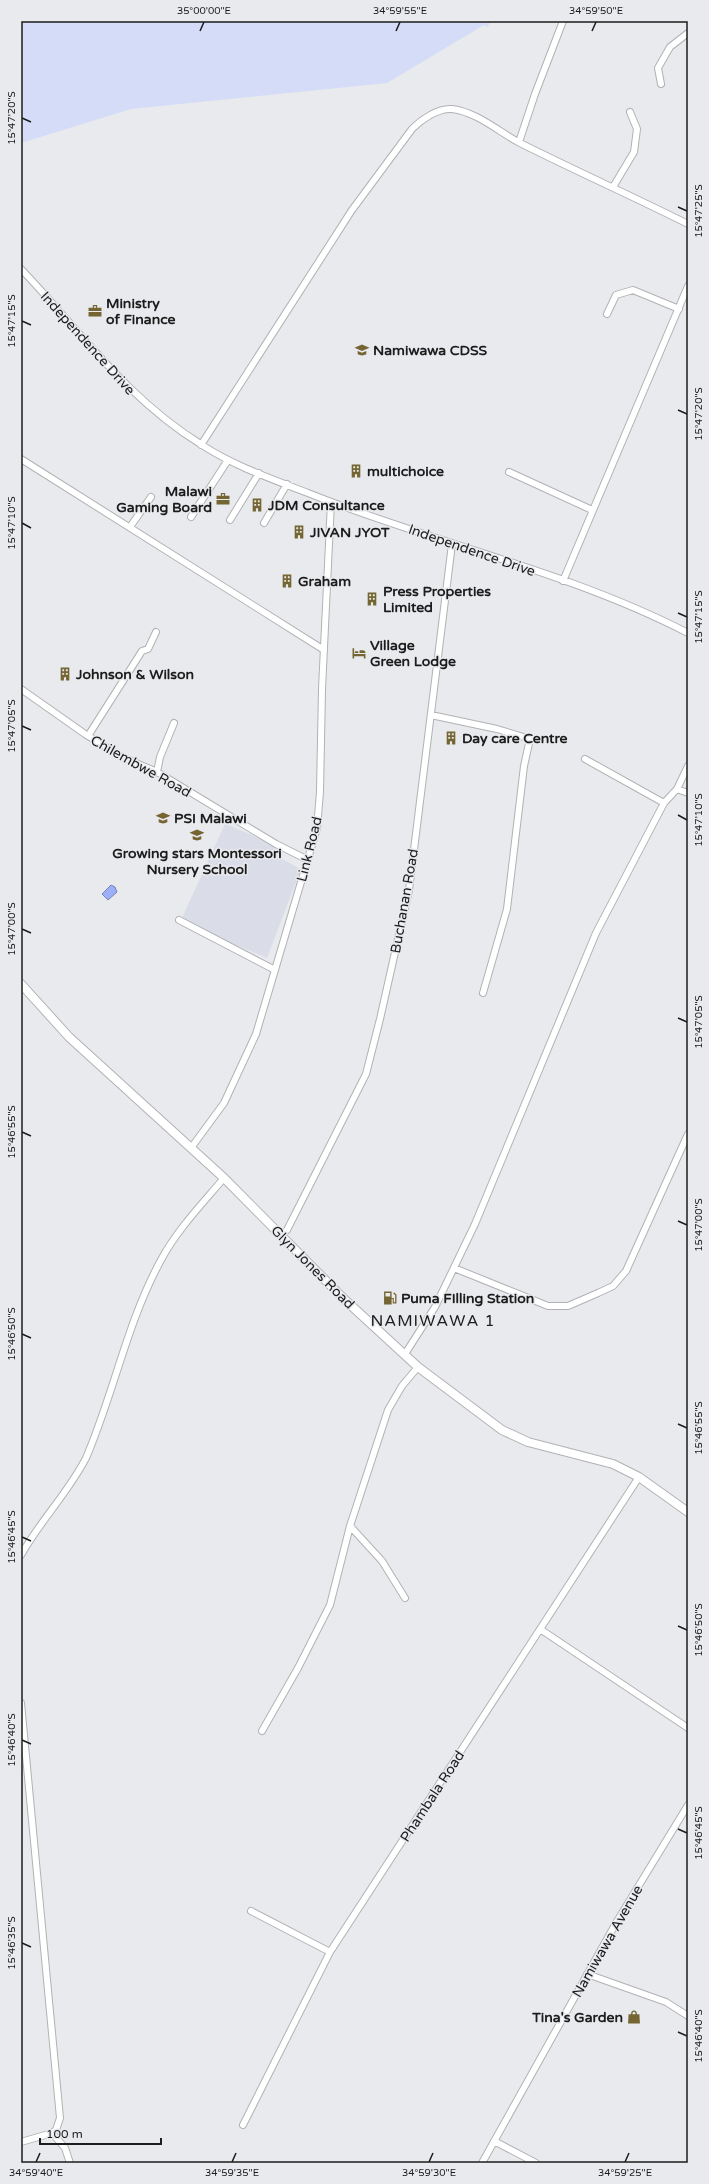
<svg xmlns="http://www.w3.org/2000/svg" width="709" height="2184" viewBox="0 0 709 2184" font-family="'Varela Round',sans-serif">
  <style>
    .built { fill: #dadde8 }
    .green { fill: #d4dcf7 }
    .water { fill: #9caff9; stroke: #7683b7 }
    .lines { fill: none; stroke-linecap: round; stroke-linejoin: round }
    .minor-casing { stroke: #b1b2b5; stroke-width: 8 }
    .tertiary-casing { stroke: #b1b2b5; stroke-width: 10 }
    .minor { stroke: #fff; stroke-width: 6 }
    .tertiary { stroke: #fff; stroke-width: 8 }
    .ticks { fill: none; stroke: #1c1c1d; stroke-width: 1.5 }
    .labels { text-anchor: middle; stroke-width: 3; stroke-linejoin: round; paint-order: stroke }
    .poi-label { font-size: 14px; font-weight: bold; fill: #1c1c1d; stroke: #e9eaed; text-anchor: start }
    .street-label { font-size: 14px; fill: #1c1c1d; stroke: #e9eaed }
    .quarter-label { font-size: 16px; letter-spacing: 1px; fill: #1c1c1d; stroke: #e9eaed }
    .neatline { fill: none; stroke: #1c1c1d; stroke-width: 1.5 }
    .ticks-label { font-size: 10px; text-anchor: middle; fill: #1c1c1d }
  </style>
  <rect width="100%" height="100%" fill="#e9eaed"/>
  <path class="built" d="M225,824L276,845L274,855L301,869L267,958L222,939L182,918Z"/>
  <path class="green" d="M21,21H490L488,27L484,25L387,83L131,109L21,143Z"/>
  <path class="water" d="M111,885L115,887L117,892L108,900L102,894Z"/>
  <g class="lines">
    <g class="minor-casing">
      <path id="minor" d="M661,84L658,68L670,47L688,33
        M519,142L535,94L563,21
        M613,187L634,152L637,129L630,112
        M21,269C81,332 126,398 202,445C234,466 272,479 308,493C433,543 568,571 688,633
        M607,314L616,295L633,290L679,309
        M201,445L352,210L412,129C422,119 438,108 452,109C477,112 499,132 520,143C576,171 632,196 688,224
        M21,459L324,650
        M509,472L592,510
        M191,517L228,460
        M230,520L259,473
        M264,523L287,484
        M130,527L151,497
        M563,581L688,286
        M21,689L85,734L122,757L157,772L276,844L308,860
        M431,715L497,729L530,739L524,766L507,909L483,993
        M88,736L142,651L148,649L156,632
        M585,759L664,803
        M157,772L160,757L174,723
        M677,789L688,766
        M179,920L275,970
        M191,1148L224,1103L256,1034L317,828L320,792L322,689L331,502
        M281,1235L287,1230L366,1074L380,1019L409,890L452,544
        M454,1268L548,1306H568L598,1293L613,1286L626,1271L688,1134
        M405,1354L435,1307L475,1224L596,933L664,803L677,789L688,793
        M350,1526L382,1561L405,1598
        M21,1555C40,1521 68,1493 86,1458C114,1393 127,1322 161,1260C177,1230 202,1204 224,1178
        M540,1629L688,1728
        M21,1703L60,2118L56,2130L52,2133L21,2142
        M262,1731L298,1668L330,1605L350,1526L388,1410L402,1386L418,1367
        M251,1911L330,1952
        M587,1974L666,2002L688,2016
        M243,2125L330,1952L639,1477
        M52,2133L65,2148L70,2163
        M494,2141L536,2163
        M482,2163L616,1923L688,1805"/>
    </g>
    <g class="tertiary-casing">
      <path id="tertiary" d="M21,984L69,1037L224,1178L344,1299L418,1367L502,1430L528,1442L613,1464L639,1477L688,1512"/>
    </g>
    <use href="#minor" class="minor"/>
    <use href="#tertiary" class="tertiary"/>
  </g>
  <path class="ticks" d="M200,31L204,22M396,31L400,22M592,31L596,22M22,118L31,122M678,207L687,211M22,321L31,325M678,410L687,414M22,523L31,528M678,613L687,617M22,726L31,730M678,815L687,820M22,929L31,933M678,1018L687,1022M22,1132L31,1136M678,1221L687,1225M22,1334L31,1338M678,1424L687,1428M22,1537L31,1541M678,1626L687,1630M22,1740L31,1744M678,1829L687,1833M22,1943L31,1947M678,2032L687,2036M36,2162L40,2153M232,2162L236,2153M429,2162L433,2153M625,2162L629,2153"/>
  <defs>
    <g id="office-bare" transform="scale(1.08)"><path d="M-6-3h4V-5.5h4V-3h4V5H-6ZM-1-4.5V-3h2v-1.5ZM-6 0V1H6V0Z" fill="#756533" stroke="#e9eaed" stroke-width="2.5" paint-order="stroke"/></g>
    <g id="school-bare" transform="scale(1.08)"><path d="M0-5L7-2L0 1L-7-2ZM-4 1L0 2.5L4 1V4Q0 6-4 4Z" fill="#756533" stroke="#e9eaed" stroke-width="2.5" paint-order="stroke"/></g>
    <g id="building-bare" transform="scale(1.08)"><path d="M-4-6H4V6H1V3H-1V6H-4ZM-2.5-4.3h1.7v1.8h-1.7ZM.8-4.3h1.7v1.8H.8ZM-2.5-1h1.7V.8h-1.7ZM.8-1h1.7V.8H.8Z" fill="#756533" stroke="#e9eaed" stroke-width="2.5" paint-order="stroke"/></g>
    <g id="hotel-bare" transform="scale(1.08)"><path d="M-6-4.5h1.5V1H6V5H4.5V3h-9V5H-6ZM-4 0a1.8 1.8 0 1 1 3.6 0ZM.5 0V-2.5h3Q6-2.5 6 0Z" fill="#756533" stroke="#e9eaed" stroke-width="2.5" paint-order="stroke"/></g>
    <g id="fuel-bare" transform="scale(1.08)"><path d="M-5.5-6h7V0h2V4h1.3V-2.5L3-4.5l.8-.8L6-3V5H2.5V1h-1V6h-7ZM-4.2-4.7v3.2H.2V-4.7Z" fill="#756533" stroke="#e9eaed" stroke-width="2.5" paint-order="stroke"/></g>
    <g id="shop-bare" transform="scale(1.08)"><path d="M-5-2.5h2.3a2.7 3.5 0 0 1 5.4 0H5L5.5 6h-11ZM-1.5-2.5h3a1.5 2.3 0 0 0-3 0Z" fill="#756533" stroke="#e9eaed" stroke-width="2.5" paint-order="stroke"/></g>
  </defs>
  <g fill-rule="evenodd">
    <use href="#office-bare" x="95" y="311"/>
    <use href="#school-bare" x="362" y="350"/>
    <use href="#building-bare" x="356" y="471"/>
    <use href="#office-bare" x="223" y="499"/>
    <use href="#building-bare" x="257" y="505"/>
    <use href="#building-bare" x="299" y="532"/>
    <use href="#building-bare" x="287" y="581"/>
    <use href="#building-bare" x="372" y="599"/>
    <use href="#hotel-bare" x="359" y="653"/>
    <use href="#building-bare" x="65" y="674"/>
    <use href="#building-bare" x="451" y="738"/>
    <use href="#school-bare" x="163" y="818"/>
    <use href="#school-bare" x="197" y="835"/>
    <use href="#fuel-bare" x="390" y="1298"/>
    <use href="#shop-bare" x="634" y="2017"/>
  </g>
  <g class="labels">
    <g class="poi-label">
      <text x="106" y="308">Ministry<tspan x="106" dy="16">of Finance</tspan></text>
      <text x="373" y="355">Namiwawa CDSS</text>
      <text x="367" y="476">multichoice</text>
      <text x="212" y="496" text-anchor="end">Malawi<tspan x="212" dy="16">Gaming Board</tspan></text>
      <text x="268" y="510">JDM Consultance</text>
      <text x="310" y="537">JIVAN JYOT</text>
      <text x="298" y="586">Graham</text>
      <text x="383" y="596">Press Properties<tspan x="383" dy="16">Limited</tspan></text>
      <text x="370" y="650">Village<tspan x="370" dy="16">Green Lodge</tspan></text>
      <text x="76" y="679">Johnson &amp; Wilson</text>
      <text x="462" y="743">Day care Centre</text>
      <text x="174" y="823">PSI Malawi</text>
      <text x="197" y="858" text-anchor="middle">Growing stars Montessori<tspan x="197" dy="16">Nursery School</tspan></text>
      <text x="401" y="1303">Puma FIlling Station</text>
      <text x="623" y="2022" text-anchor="end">Tina's Garden</text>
    </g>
    <g class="street-label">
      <text transform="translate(88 343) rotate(48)" y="5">Independence Drive</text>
      <text transform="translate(472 550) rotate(19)" y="5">Independence Drive</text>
      <text transform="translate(141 766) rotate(29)" y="5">Chilembwe Road</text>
      <text transform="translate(309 849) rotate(-76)" y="5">Link Road</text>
      <text transform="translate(404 901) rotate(-80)" y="5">Buchanan Road</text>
      <text transform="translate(313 1267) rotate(45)" y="5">Glyn Jones Road</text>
      <text transform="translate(432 1796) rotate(-57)" y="5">Phambala Road</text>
      <text transform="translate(607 1941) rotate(-60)" y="5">Namiwawa Avenue</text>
    </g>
    <g class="quarter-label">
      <text x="433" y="1326">NAMIWAWA 1</text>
    </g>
  </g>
  <rect width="709" height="2184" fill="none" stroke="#e9eaed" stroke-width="44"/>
  <path d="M40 2138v6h121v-6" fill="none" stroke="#1c1c1d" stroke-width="2"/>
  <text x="46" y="2138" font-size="12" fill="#1c1c1d" stroke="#e9eaed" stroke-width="3" paint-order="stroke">100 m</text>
  <rect x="22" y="22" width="665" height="2140" class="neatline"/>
  <g class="ticks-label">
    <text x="204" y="14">35°00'00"E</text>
    <text x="400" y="14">34°59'55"E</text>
    <text x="596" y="14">34°59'50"E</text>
    <text transform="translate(11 118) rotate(-90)" y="4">15°47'20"S</text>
    <text transform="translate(698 211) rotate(-90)" y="4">15°47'25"S</text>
    <text transform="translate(11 321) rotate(-90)" y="4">15°47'15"S</text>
    <text transform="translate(698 414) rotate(-90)" y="4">15°47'20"S</text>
    <text transform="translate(11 523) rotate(-90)" y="4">15°47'10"S</text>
    <text transform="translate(698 617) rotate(-90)" y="4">15°47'15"S</text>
    <text transform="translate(11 726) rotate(-90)" y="4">15°47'05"S</text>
    <text transform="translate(698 820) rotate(-90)" y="4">15°47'10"S</text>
    <text transform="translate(11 929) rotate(-90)" y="4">15°47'00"S</text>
    <text transform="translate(698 1022) rotate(-90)" y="4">15°47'05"S</text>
    <text transform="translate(11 1132) rotate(-90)" y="4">15°46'55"S</text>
    <text transform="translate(698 1225) rotate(-90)" y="4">15°47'00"S</text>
    <text transform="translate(11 1334) rotate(-90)" y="4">15°46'50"S</text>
    <text transform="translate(698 1428) rotate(-90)" y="4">15°46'55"S</text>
    <text transform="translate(11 1537) rotate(-90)" y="4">15°46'45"S</text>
    <text transform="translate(698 1630) rotate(-90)" y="4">15°46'50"S</text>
    <text transform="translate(11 1740) rotate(-90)" y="4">15°46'40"S</text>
    <text transform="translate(698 1833) rotate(-90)" y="4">15°46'45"S</text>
    <text transform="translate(11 1943) rotate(-90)" y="4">15°46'35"S</text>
    <text transform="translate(698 2036) rotate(-90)" y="4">15°46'40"S</text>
    <text x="36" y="2176">34°59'40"E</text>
    <text x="232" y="2176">34°59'35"E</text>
    <text x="429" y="2176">34°59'30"E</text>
    <text x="625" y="2176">34°59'25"E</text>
  </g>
</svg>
